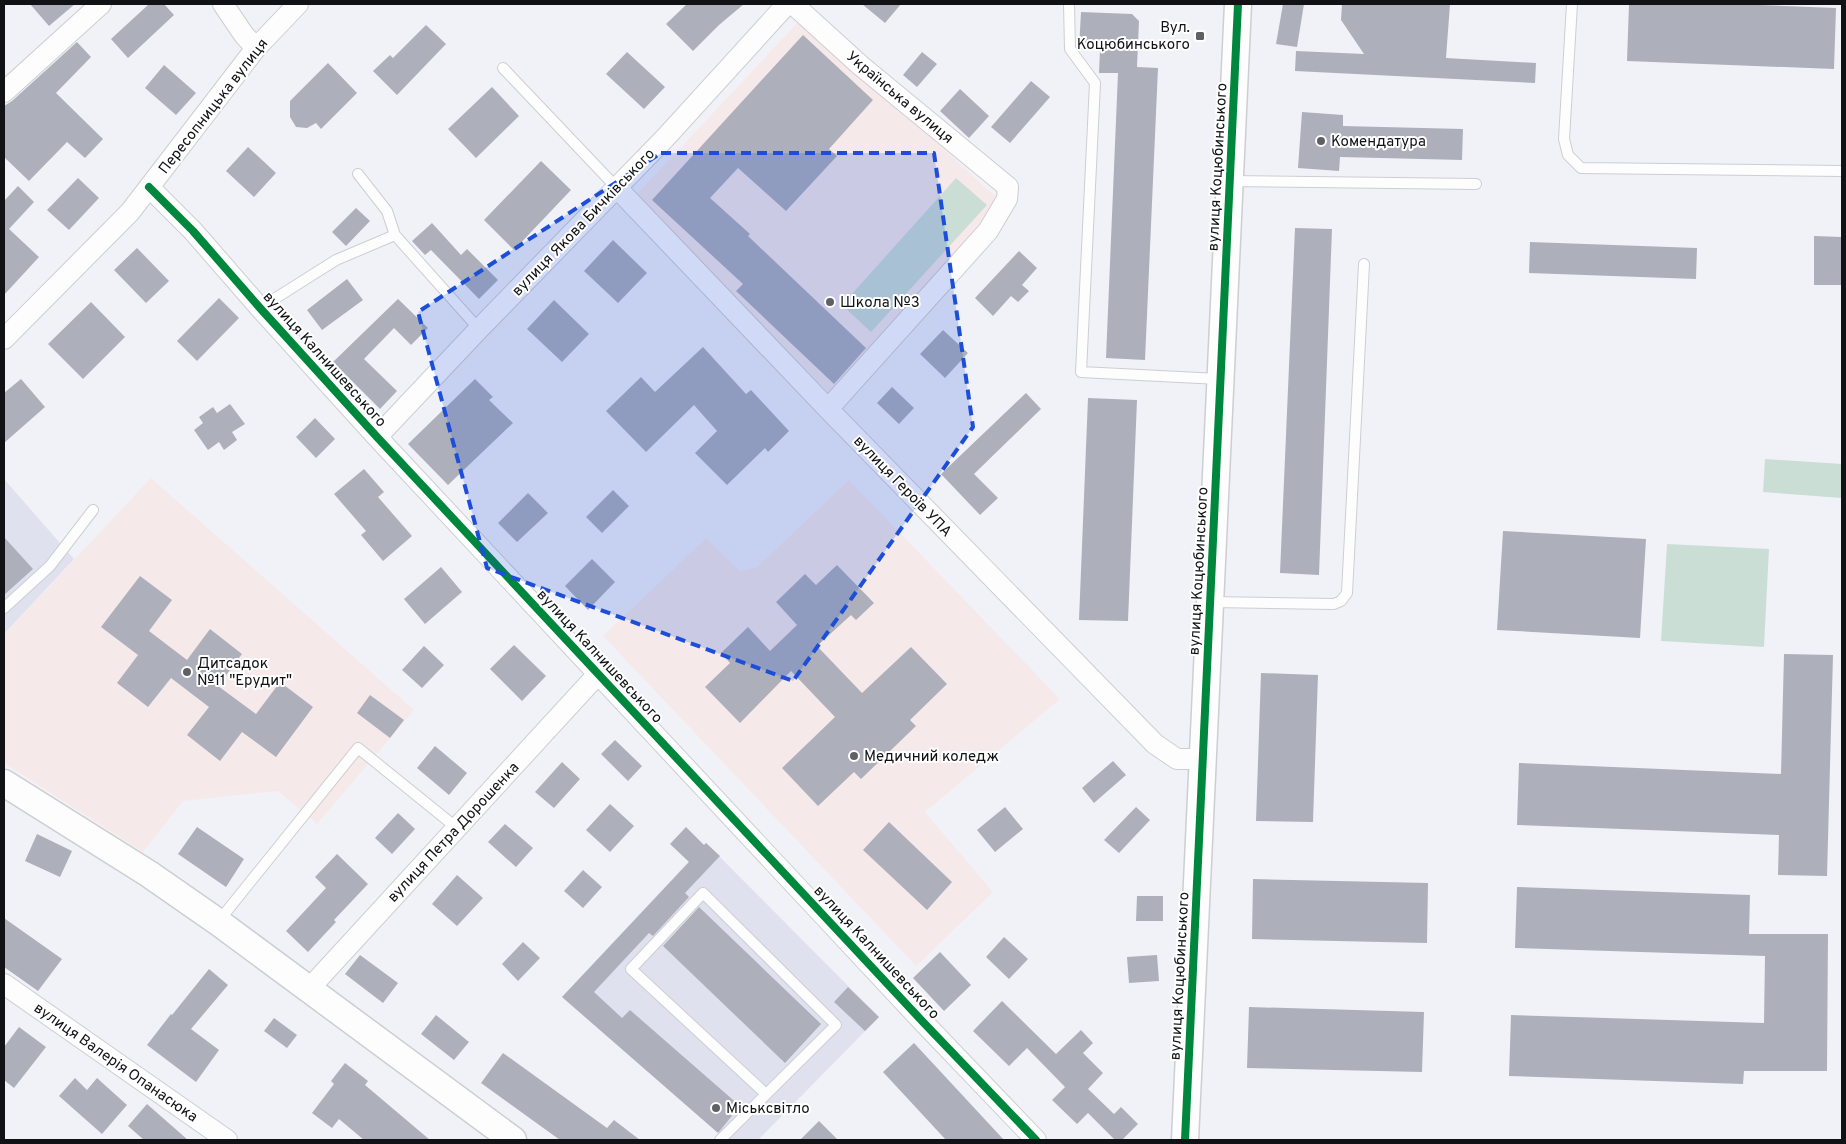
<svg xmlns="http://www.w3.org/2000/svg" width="1846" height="1144" viewBox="0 0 1846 1144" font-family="Overpass,sans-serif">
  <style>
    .built { fill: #dfe2ee }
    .education { fill: #f6e9e9 }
    .green { fill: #cbded5 }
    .building { fill: #adb0ba }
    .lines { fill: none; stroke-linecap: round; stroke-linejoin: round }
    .service-casing { stroke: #cdced2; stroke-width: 12 }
    .minor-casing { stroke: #cdced2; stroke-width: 22 }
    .tertiary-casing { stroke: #cdced2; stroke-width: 29 }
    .service { stroke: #fdfdfe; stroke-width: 10 }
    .minor { stroke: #fdfdfe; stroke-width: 20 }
    .tertiary { stroke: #fdfdfe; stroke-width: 26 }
    .cycleway-casing { stroke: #fff; stroke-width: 11 }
    .cycleway { stroke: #00873e; stroke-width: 8 }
    .marked { fill: #1d4ed8; fill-opacity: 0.2; stroke: #1d4ed8; stroke-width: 4; stroke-dasharray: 10 6; stroke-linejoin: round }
    .poi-dot { fill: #5f6064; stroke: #fff; stroke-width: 2 }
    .labels { text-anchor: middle; stroke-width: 4; stroke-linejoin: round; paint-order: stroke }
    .poi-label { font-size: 15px; fill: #111215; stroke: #fff; text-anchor: start }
    .street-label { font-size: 15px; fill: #111215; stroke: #fff }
  </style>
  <rect width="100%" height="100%" fill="#f1f2f8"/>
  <path class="built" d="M4,479L74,559L4,634Z
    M706,843L879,1017L758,1140H727L562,997Z"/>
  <path class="education" d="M801,19L987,189L1008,205L834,398L635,196Z
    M151,478L414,710L317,824L278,791L183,801L143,852L4,763V634Z
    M849,480L1060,699L925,812L993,892L916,966L603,636L706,538L740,571L757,567Z"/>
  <path class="green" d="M956,178L987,205L871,332L842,305Z
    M1765,459L1842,464V498L1763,492Z
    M1667,544L1769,549L1764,647L1661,641Z"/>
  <path class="building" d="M30,4H75L49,26Z
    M149,4H164L174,15L128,58L111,39Z
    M687,4H744L719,25L693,51L666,24Z
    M862,4H901L885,23Z
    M1283,4H1304L1297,47L1276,44Z
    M1342,4H1450L1446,58L1536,63L1535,83L1295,71L1296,51L1364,54L1341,20Z
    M1629,4H1734L1836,8L1834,69L1627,61Z
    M1081,12L1132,14L1139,21L1137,67L1158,68L1145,360L1106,358L1118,73H1099L1100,50L1079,49Z
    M426,25L446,44L397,95L373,71L390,55L393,58Z
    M803,35L873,100L829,149L837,156L786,211L738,168L710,198L750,234L748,236L866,348L834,384L736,291L743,284L652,200Z
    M77,42L91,57L56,93L103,139L85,158L67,142L29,181L4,157V106L12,101Z
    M627,52L665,87L644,109L606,74Z
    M922,52L937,64L917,87L903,75Z
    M328,63L357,93L321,129L316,123L307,128L296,127L290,117V101Z
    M164,65L196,93L176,115L145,88Z
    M1031,81L1050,97L1010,143L991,127Z
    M492,87L519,116L476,158L448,129Z
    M960,89L989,116L969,138L940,111Z
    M1302,112L1343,115V126L1463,129L1462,160L1340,157L1339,171L1298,168Z
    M248,147L276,173L254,197L226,171Z
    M541,161L571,190L514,250L484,220Z
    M78,178L99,198L69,230L47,210Z
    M18,186L34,202L9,229L39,257L4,295V201Z
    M356,208L370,221L346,246L332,232Z
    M432,223L461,255L467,249L498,280L479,299L431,250L425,255L412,241Z
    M1295,228L1332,229L1319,575L1280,573Z
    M1814,236L1842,237V285H1814Z
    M613,240L647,273L618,303L584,271Z
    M1530,242L1697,248L1696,279L1529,273Z
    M137,248L169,281L146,303L114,270Z
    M1019,251L1037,268L1022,285L1029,291L1018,302L1011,296L993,316L975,298Z
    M347,279L363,300L322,330L307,310Z
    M219,298L239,318L197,361L177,341Z
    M398,299L428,328L411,345L394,328L364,359L397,391L380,409L333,362Z
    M554,300L589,334L562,362L527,329Z
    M91,302L125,337L83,379L48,344Z
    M943,330L968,353L945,378L920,354Z
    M703,347L746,394L751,390L789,431L768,452L765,448L727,485L695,453L717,431L694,405L646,452L606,411L641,377L655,392Z
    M21,379L45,407L4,443V393Z
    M475,379L493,397L489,400L513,423L448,485L408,444Z
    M892,387L914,408L899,424L877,403Z
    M1026,393L1041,409L974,474L998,498L980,515L941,474Z
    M1088,398L1137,400L1128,621L1079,620Z
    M230,404L245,424L232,432L237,440L224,450L219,442L208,450L194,430L203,423L199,417L213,407L217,413Z
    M315,418L335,439L316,458L296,437Z
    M364,469L384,492L378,497L412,536L383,561L361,535L366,531L334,494Z
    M613,490L629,506L602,533L586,517Z
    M528,493L548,513L517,542L498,523Z
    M1503,531L1646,539L1640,638L1497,630Z
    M4,537L33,569L4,595Z
    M592,559L615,582L588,610L565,586Z
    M837,565L874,603L856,620L851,615L817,646L862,693L911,647L947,684L910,720L916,726L861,779L854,772L818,806L782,768L835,717L791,671L740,723L705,687L730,663L721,653L748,627L770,651L797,625L776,602L805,574L816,585Z
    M441,567L462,592L425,624L404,599Z
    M140,576L172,600L149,631L187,660L210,629L242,654L218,686L256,714L280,682L313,707L276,757L242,732L220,761L187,735L209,707L171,678L148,707L117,683L138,655L101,627Z
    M514,645L546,676L522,701L490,669Z
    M424,646L444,665L422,688L402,670Z
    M1784,654L1833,655L1827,876L1778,875L1779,835L1517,825L1519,763L1781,774Z
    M1261,673L1318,675L1313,822L1256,821Z
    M370,695L404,720L390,738L357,713Z
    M615,740L642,766L628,781L601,754Z
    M435,746L467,773L449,795L417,768Z
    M1113,761L1126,775L1094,803L1082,788Z
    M562,762L580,779L554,808L535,792Z
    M610,804L634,826L610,852L586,830Z
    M1005,807L1023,829L995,852L977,830Z
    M1136,807L1150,820L1119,853L1104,840Z
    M398,813L415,829L392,854L375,838Z
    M889,822L952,882L927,910L863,850Z
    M505,824L533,848L516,867L488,842Z
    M197,827L244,859L226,887L178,854Z
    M686,827L704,845L706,843L720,856L685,893L689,897L653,936L649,933L594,992L622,1018L630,1010L740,1106L718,1133L562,997L689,862L670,844Z
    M37,834L72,851L60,877L25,861Z
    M337,854L368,884L334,920L336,922L308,952L286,931L326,888L315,877Z
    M583,870L602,887L583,908L564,891Z
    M457,875L483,898L457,926L432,904Z
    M1253,879L1428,883L1427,943L1252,939Z
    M1517,887L1750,895L1749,934H1828L1827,1071H1744L1743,1084L1509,1076L1511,1015L1764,1023L1765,956L1515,948Z
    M1137,896H1163V921H1136Z
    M699,907L821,1024L785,1063L663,946Z
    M4,918L62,959L38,991L4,967Z
    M1004,937L1028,959L1009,979L986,957Z
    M523,942L540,958L518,981L502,964Z
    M940,952L971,985L944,1011L913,978Z
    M360,955L398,983L383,1003L345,974Z
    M1157,955L1159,981L1129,983L1127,957Z
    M209,969L228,985L191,1029L219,1050L196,1082L147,1045L171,1014L172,1015Z
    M848,987L879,1017L865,1031L834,1002Z
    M1002,1001L1056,1054L1081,1030L1093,1043L1083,1053L1103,1073L1088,1089L1114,1114L1121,1107L1138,1124L1122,1140H1115L1088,1113L1077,1124L1052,1100L1065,1087L1027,1048L1009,1066L973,1031Z
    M1249,1007L1424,1012L1422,1072L1247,1068Z
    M436,1015L469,1042L454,1060L421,1034Z
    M274,1018L297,1035L287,1048L264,1031Z
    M19,1027L46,1047L14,1088L4,1080V1047Z
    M914,1043L1004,1140H946L883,1072Z
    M503,1053L607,1128L614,1120L640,1140H560L481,1083Z
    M345,1063L368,1081L365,1085L430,1140H364L339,1119L332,1128L312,1113L334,1084L331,1081Z
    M75,1078L87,1090L97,1078L127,1105L102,1134L59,1096Z
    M147,1104L188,1140H144L128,1126Z
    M819,1121L838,1140H800Z"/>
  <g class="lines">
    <g class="service-casing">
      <path id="service" d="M1069,4L1070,49L1095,83L1081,372L1219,379
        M1572,4L1564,139L1568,155L1581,168L1842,171
        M503,68L616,187
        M1231,181L1476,184
        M395,235L479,329
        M260,308L336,260L395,235L387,211L358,174
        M1211,602L1334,604L1341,601L1347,593L1364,264
        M4,608L50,566L93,510
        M218,922L358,748L457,828
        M720,1140L836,1025L703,893L631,969L766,1094"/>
    </g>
    <g class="minor-casing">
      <path id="minor" d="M223,4L244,35L256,48
        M793,4L860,65L1008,187L1007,199L988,231L828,409
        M4,92L101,4
        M149,187L193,231L260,308L377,437L923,1022L1036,1140
        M616,187L828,409L1155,744L1177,759H1203
        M4,339L130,212L256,48L298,4
        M377,437L479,329L666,137L787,4
        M4,984L227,1140
        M308,990L598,674"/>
    </g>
    <g class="tertiary-casing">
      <path id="tertiary" d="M4,783L149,874L218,922L513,1140
        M1185,1140L1238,4"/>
    </g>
    <use href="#service" class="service"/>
    <use href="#minor" class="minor"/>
    <use href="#tertiary" class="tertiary"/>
    <g class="cycleway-casing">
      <path id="cycleway" d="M149,187L193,231L260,308L377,437L923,1022L1036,1140
        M1185,1140L1238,4"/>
    </g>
    <use href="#cycleway" class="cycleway"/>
  </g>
  <path class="marked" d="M661,153H934L973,427L793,681L487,568L418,312Z"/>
  <g class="poi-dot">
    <rect x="1195" y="31" width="10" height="10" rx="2.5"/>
    <circle cx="1321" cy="141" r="5"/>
    <circle cx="830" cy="302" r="5"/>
    <circle cx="187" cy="672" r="5"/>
    <circle cx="854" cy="756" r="5"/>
    <circle cx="716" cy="1108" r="5"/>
  </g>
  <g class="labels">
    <g class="poi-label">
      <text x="1190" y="32" text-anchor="end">Вул.<tspan x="1190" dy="17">Коцюбинського</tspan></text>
      <text x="1331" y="146">Комендатура</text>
      <text x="840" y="307">Школа №3</text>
      <text x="197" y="668">Дитсадок<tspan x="197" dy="17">№11 "Ерудит"</tspan></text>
      <text x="864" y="761">Медичний коледж</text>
      <text x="726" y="1113">Міськсвітло</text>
    </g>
    <g class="street-label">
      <text transform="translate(900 97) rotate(40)" y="5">Українська вулиця</text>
      <text transform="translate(213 106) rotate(-52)" y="5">Пересопницька вулиця</text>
      <text transform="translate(1217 167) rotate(-87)" y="5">вулиця Коцюбинського</text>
      <text transform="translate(583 222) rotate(-46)" y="5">вулиця Якова Бичківського</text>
      <text transform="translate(325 359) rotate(48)" y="5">вулиця Калнишевського</text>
      <text transform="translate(903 486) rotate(46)" y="5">вулиця Героїв УПА</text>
      <text transform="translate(1198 571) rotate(-87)" y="5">вулиця Коцюбинського</text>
      <text transform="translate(600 656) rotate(47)" y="5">вулиця Калнишевського</text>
      <text transform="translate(453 832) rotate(-47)" y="5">вулиця Петра Дорошенка</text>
      <text transform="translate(877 952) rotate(47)" y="5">вулиця Калнишевського</text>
      <text transform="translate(1179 976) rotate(-87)" y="5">вулиця Коцюбинського</text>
      <text transform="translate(116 1062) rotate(35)" y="5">вулиця Валерія Опанасюка</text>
    </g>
  </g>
  <rect width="1846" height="1144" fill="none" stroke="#111215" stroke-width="10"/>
</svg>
